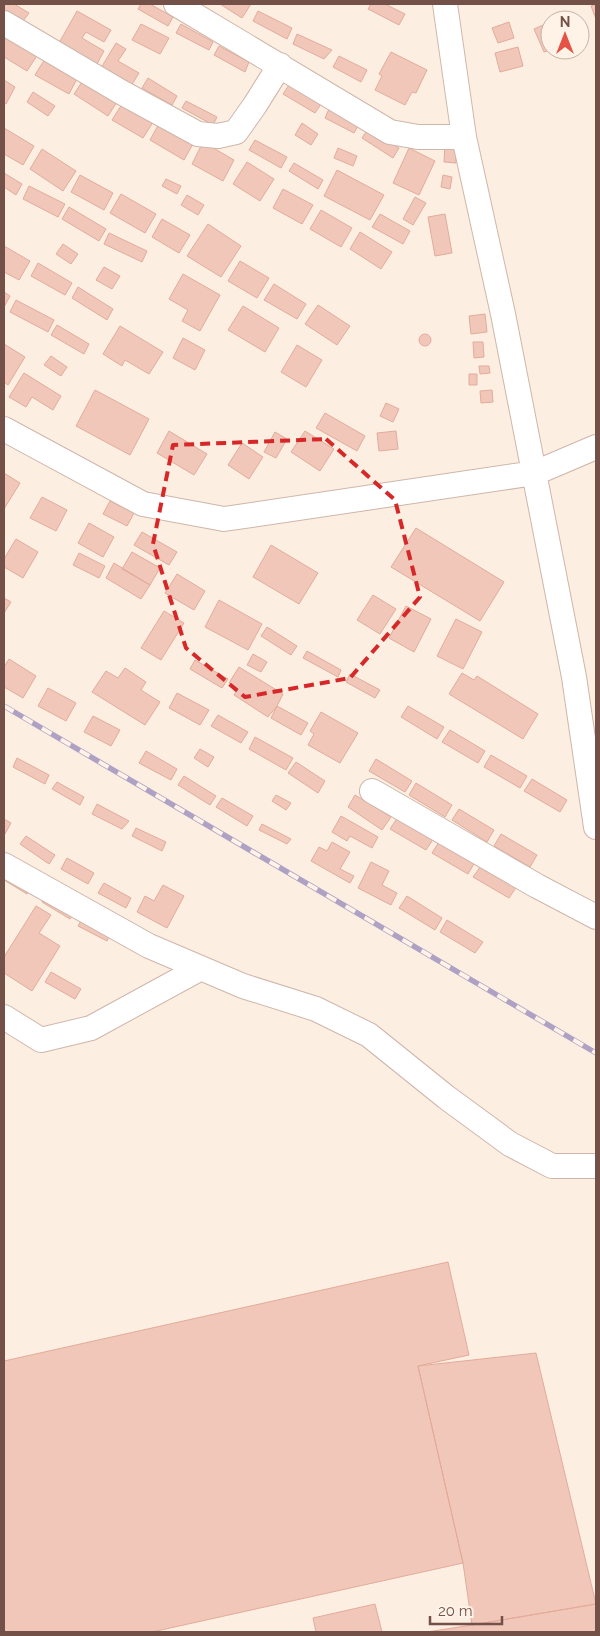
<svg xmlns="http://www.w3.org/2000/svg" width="600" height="1636" viewBox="0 0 600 1636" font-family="Raleway,sans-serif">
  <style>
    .building { fill: #f1c7b9; stroke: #e3ab9a }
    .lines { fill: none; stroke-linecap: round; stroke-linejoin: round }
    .street-casing { stroke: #cfb6ab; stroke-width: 26 }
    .street { stroke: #fff; stroke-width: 24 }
    .rail-casing { stroke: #afa1c4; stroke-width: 5.5 }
    .rail { stroke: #fff2e7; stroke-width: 4; stroke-dasharray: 11; stroke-linecap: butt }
    .marked { fill: none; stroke: #d62828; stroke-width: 4; stroke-dasharray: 10 6; stroke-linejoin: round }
  </style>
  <rect width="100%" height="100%" fill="#fceee1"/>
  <path class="building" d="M4,4H14L29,13L23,21L4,10Z
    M141,4H150L173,17L168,26L138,9Z
    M220,4H251L242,18Z
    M371,4H385L405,14L399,25L368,9Z
    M596,4V19L591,6Z
    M77,11L111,30L104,42L86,32L82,38L104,51L97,64L59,43Z
    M258,11L292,28L287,39L253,21Z
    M509,22L514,38L498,43L492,28Z
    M550,22V50L544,52L534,29Z
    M141,24L169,38L160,54L132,40Z
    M181,24L213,42L209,50L176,33Z
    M8,34L40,51L27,71L4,57V41Z
    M297,34L332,50L324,59L293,44Z
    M116,43L126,49L118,61L139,73L131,86L101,68Z
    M219,46L249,62L245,72L214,55Z
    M518,47L523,66L500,72L495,53Z
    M391,52L427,70L416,93L412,92L405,105L375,90L382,76L379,74Z
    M48,54L80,73L69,94L35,75Z
    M339,56L367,70L361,82L333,67Z
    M86,76L120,97L108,116L74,94Z
    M148,78L177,96L172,105L142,88Z
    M4,80L15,87L6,104L4,103Z
    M289,85L321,104L315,113L283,94Z
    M33,92L55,106L48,116L27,102Z
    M124,101L155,119L143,138L112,120Z
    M186,101L217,117L213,125L182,108Z
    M329,109L359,124L354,133L325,118Z
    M161,120L195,140L184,160L150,140Z
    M302,123L318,134L311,145L295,135Z
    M4,128L34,146L23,165L4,154Z
    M368,129L399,148L393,158L362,138Z
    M255,140L287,157L281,168L249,150Z
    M203,142L234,160L223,181L192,164Z
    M445,145L456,146V163L444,162Z
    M338,148L357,156L353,166L334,158Z
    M409,148L435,161L419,195L393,183Z
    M42,149L76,171L63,191L30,169Z
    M247,162L274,179L260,201L233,184Z
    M294,163L323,180L318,189L289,171Z
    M337,170L384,195L370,220L324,196Z
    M4,173L22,184L16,195L4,187Z
    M80,175L113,193L104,210L71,192Z
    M443,175L452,177L450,189L441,187Z
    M166,179L181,186L177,194L162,186Z
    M29,186L65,204L58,217L23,199Z
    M283,189L313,205L302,224L273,208Z
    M121,194L156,214L145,233L110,213Z
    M187,195L204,205L198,215L181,205Z
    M415,197L426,203L413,225L403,219Z
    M69,207L106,229L99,241L62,219Z
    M321,210L352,228L341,247L310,229Z
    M380,214L410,231L403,244L372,227Z
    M445,214L452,253L435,256L428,217Z
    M162,219L190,235L179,253L152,237Z
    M208,224L241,246L221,277L187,256Z
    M360,232L392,252L381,269L350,249Z
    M109,233L147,251L142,262L104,244Z
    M63,244L78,254L71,264L56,254Z
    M4,246L30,261L19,280L4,272Z
    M240,261L269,278L257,298L228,281Z
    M38,263L72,283L65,295L31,276Z
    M104,267L120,276L112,289L96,280Z
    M183,274L220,295L200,331L182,321L188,310L169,299Z
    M274,284L306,304L297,319L264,300Z
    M78,287L113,309L107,320L72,298Z
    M4,292L10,296L4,307Z
    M16,300L54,320L48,332L10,312Z
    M318,305L350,326L337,345L305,324Z
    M243,306L279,328L265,352L228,330Z
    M485,314L487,332L471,334L469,316Z
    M57,325L89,344L84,354L51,335Z
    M120,326L163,352L149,374L125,360L122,366L103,354Z
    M419 340a6 6 0 1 1 12 0a6 6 0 1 1-12 0Z
    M183,338L205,350L195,370L173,358Z
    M473,342H483L484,357L474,358Z
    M4,344L25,357L8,385L4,382Z
    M297,345L322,360L306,387L281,372Z
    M51,356L67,367L61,376L44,365Z
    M479,366H489L490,373L480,374Z
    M24,373L61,396L53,410L32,397L26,407L9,397Z
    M469,374H477V385H469Z
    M95,390L149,419L130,455L76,426Z
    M492,390L493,402L481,403L480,391Z
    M386,403L399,409L393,422L380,416Z
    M325,413L365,436L357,451L316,428Z
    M169,431L207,454L194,475L157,453Z
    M305,431L334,449L320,471L291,452Z
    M396,431L398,449L379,451L377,433Z
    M275,432L287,439L276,458L264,452Z
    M242,443L263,457L249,479L228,465Z
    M4,473L20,483L4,509Z
    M42,497L67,510L56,531L30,518Z
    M110,501L134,513L127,526L103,514Z
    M89,523L114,537L103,557L78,543Z
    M416,528L504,582L480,621L391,567Z
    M142,532L177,552L169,565L134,545Z
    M16,539L38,552L23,578L4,567V559Z
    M271,545L318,573L299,604L253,577Z
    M132,552L160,568L150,585L122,569Z
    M79,553L105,566L99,578L73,565Z
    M114,563L150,585L141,599L106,578Z
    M177,574L205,591L194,610L165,593Z
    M373,595L396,609L380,634L357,620Z
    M4,598L11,602L4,613Z
    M219,600L262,624L248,650L205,627Z
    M406,606L431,619L414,652L389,638Z
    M164,611L184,623L161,660L141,648Z
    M456,619L482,632L463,669L437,656Z
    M267,627L297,646L291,655L261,636Z
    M307,651L341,670L338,677L303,658Z
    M253,654L267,662L261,672L247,665Z
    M9,659L36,676L23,698L4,687V667Z
    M195,660L228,679L222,688L190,669Z
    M239,667L283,694L277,706L268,717L234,695L238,689L229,683Z
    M125,668L146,682L141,690L160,702L145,725L92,692L106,671L118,678Z
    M462,673L474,680L477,676L538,714L523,739L449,694Z
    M350,674L380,690L375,698L346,682Z
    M48,688L76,703L66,721L38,706Z
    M177,693L209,710L200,725L169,708Z
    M277,706L308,723L301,735L271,718Z
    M408,706L444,727L437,739L401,717Z
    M321,712L358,733L340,763L308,745L314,734L310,731Z
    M218,715L248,732L241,743L211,726Z
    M93,716L120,730L111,746L84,732Z
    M450,730L485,751L478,763L442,742Z
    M255,737L293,758L286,770L249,749Z
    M200,749L214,757L208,767L194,758Z
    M146,751L177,769L171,780L139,763Z
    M491,755L527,776L520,788L484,767Z
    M17,758L49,775L45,784L13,767Z
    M376,759L412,781L405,792L369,771Z
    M296,762L325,781L318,793L288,773Z
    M184,776L216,796L210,805L178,785Z
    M532,779L567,800L560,812L524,791Z
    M57,782L84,797L80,805L52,789Z
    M416,783L452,805L445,817L409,795Z
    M276,795L291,803L286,810L272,801Z
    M355,795L391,817L382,830L348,807Z
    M222,798L253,816L247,826L216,807Z
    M97,804L129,821L122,829L92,814Z
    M459,809L494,830L487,842L452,820Z
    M341,816L378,837L372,848L350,836L347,841L332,832Z
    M398,817L434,838L426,850L390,829Z
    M4,819L11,823L5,834L4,833Z
    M262,824L291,839L287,844L259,830Z
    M136,828L166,842L162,851L132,836Z
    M501,834L537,855L530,867L494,846Z
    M26,836L55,855L49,864L20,844Z
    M332,842L350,852L340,869L354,876L350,883L311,861L319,847L327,851Z
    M439,842L475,862L468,874L432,853Z
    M67,858L94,873L88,884L61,869Z
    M371,862L389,871L382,885L397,893L391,905L358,888Z
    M481,866L517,886L509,898L473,877Z
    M4,874L33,885L27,894L4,880Z
    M104,883L131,898L126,908L98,893Z
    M163,885L184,896L167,928L137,912L145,896L154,901Z
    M48,893L75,910L70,919L42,902Z
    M407,896L442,918L435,930L399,908Z
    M36,906L51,915L39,933L60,946L32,991L4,973V957Z
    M84,916L112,930L107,941L78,926Z
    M447,920L483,942L475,953L440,932Z
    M51,972L81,989L75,999L45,982Z
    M448,1262L469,1355L418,1366L463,1563L152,1632H4V1361Z
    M536,1353L596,1604L472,1625L463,1563L418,1366Z
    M375,1604L382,1632H316L313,1618Z
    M596,1604V1632H427L472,1625Z"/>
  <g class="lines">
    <g class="street-casing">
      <path id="street" d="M176,4L390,132L418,137H464
        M445,4L464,137L503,314L574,677L596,827
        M4,23L121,92L198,134L218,136L236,132L255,105L280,65
        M4,429L143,504L224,519L535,473L596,447
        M372,791L537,886L596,917
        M4,865L149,946L243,986L316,1009L369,1035L446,1097L510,1144L552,1166H596
        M4,1017L41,1040L91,1028L201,968"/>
    </g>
    <use href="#street" class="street"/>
    <g class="rail-casing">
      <path id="rail" d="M4,706L596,1053"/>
    </g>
    <use href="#rail" class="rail"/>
  </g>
  <path class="marked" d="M326,439L395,500L420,597L350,678L245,697L186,648L153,544L173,445Z"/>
  <rect width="600" height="1636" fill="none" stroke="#735148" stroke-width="10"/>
  <g transform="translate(565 35)"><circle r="24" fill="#fff2e7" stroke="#c7b2a7"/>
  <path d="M0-4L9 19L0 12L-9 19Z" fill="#e55347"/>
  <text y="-8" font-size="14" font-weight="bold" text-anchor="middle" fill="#735148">N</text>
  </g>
  <path d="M430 1616v8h72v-8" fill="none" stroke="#735148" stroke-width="2.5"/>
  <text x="438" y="1616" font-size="15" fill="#735148" stroke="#fff2e7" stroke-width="4" paint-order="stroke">20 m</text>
</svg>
